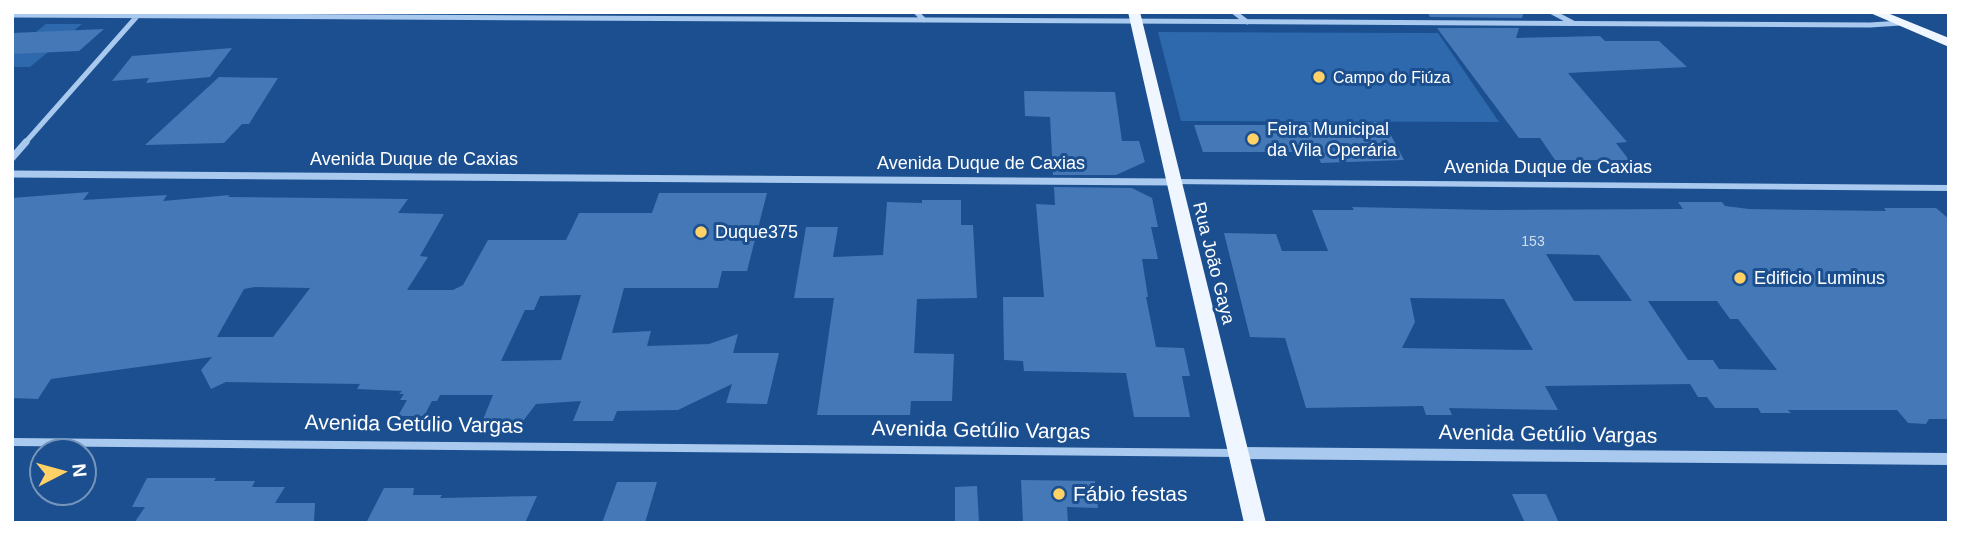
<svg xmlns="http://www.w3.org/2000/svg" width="1961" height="535" viewBox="0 0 1961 535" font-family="Helvetica,sans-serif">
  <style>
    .green { fill: #2e69ad }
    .building { fill: #4478b7; fill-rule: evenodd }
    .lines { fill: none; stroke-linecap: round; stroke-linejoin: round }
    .minor-far2 { stroke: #a9c9ee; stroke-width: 5 }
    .minor-far1 { stroke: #a9c9ee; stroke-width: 7 }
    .minor { stroke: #a9c9ee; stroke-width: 8 }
    .tertiary { fill: #a9c9ee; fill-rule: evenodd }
    .primary { fill: #f0f6ff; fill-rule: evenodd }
    .poi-dot { fill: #ffd166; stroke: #1b4f8f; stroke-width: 2.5 }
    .labels { text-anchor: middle; stroke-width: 6; stroke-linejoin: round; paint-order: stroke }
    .number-label { font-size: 14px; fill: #d0dded }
    .far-poi-label { font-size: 16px; fill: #fff; stroke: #1b4f8f; text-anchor: start }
    .poi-label { font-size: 18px; fill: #fff; stroke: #1b4f8f; text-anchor: start }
    .street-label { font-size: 18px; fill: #fff; stroke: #1b4f8f }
    .near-street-label { font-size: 21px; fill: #fff; stroke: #1b4f8f }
    .near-poi-label { font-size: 21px; fill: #fff; stroke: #1b4f8f; text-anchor: start }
  </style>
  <rect width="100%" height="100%" fill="#1b4f8f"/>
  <path class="green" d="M46,24H82L30,67H12V51Z
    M1158,32L1438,33L1499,122L1181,121Z"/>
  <path class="building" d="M1427,12H1524L1522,18L1430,17Z
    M1437,28H1519L1516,38L1600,36L1605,41H1659L1687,67L1568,73L1627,142L1616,143L1629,160H1555L1540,138H1519Z
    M104,29L79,51L12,54V33Z
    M232,48L210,77L146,83L149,78L112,81L132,56Z
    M219,77L278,78L249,124H242L224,143L145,145Z
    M1024,91L1115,92L1122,141H1139L1145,162L1116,175H1053L1050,117L1025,116Z
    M1303,122H1384L1404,160L1321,163L1316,152H1203L1194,125H1305Z
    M1054,187L1132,188L1152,198L1158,227H1151L1158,259H1142L1148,297H1146L1156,347L1184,348L1190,376H1182L1190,417H1134L1126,373L1024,371L1023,361L1004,360L1003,297H1044L1036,204L1055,205Z
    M89,192L83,200L167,195L163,201L230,195L228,197L408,199L398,213L444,214L420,256L428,257L407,290H453L463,285L488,240H566L579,213H652L659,193H767L747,271H722L718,288H624L612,333L651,331L647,346L709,344L738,334L733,353H779L767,404L726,403L732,384L678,410L617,411L613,421H573L581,401L536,404L523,421L482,422L493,395H440L437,401H432L424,416H398L407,400H400L404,394H399L402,391L357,389L360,384L226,382L211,389L201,370L212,357L51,379L38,399L12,398V198ZM255,287L310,288L273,337H217L244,289ZM581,295L561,360L501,361L525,310H534L540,296Z
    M922,200H961V225H973L977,298L917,299L914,353L954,354L952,401H911L910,415H817L834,298H794L806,227H838L833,257L883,255L887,202L922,203Z
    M1678,202H1722L1725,206L1749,209L1886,211L1884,208H1936L1949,219V419H1929L1926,424L1908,423L1897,410H1788L1791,413H1761L1758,408H1715L1707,397H1698L1690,384L1545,386L1558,410L1449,408L1452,415H1426L1423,406L1306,408L1285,338L1250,337L1224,233L1276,234L1282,251H1328L1312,210H1354L1352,207L1492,210L1683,209ZM1546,254L1599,255L1632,301H1574ZM1410,298L1504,299L1533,350L1402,348L1415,322ZM1648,301H1717L1730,319H1738L1777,370L1719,369L1713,360H1688Z
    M147,478H216L214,481H255L252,487H285L275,503H315L314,523H134L145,507H132Z
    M1021,480L1095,481L1098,508L1067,507L1068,523H1023Z
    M617,482H657L645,523H602Z
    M977,486L979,523H955V487Z
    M384,488H414L413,495H442L440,498L537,496L525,523H366Z
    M1512,494H1546L1559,523H1525Z"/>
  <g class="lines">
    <path class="minor-far2" d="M916,12L924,20
      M1234,12L1247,22
      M1552,12L1573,23
      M12,15L1870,25L1901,23
      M24,144L139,14"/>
    <path class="minor-far1" d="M12,158L26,142
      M12,174L1173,182"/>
    <path class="minor" d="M12,442L1238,453"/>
    <path class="tertiary" d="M1173,179L1949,185V191L1169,184L1167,182Z
      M1238,447L1949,453V465L1238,459L1233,457L1231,453L1233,449Z"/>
    <path class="primary" d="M1128,12H1140L1266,523H1244Z
      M1868,12H1885L1949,38V47Z"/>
  </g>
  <g class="poi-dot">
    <circle cx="1319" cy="77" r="7"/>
    <circle cx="1253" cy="139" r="7"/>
    <circle cx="701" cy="232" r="7"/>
    <circle cx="1740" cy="278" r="7"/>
    <circle cx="1059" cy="494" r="7"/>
  </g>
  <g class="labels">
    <g class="number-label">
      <text x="1533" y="246">153</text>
    </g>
    <g class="far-poi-label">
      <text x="1333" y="83">Campo do Fiúza</text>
    </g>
    <g class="poi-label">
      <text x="1267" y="135">Feira Municipal<tspan x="1267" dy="21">da Vila Operária</tspan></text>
      <text x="715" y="238">Duque375</text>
      <text x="1754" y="284">Edificio Luminus</text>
    </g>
    <g class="street-label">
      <text x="414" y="165">Avenida Duque de Caxias</text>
      <text x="981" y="169">Avenida Duque de Caxias</text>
      <text x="1548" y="173">Avenida Duque de Caxias</text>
      <text transform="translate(1214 263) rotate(76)" y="6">Rua João Gaya</text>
    </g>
    <g class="near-street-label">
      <text transform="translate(414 424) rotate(1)" y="7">Avenida Getúlio Vargas</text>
      <text transform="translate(981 430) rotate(1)" y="7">Avenida Getúlio Vargas</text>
      <text transform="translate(1548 434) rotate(1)" y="7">Avenida Getúlio Vargas</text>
    </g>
    <g class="near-poi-label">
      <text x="1073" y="501">Fábio festas</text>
    </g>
  </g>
  <rect width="1961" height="535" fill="none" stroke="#ffffff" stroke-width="28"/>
  <g transform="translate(63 472) rotate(84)"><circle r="33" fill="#1b4f8f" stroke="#7695bc" stroke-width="2"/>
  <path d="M0-5L12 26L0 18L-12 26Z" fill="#ffd166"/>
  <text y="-10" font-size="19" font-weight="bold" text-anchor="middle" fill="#ffffff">N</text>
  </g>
</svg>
